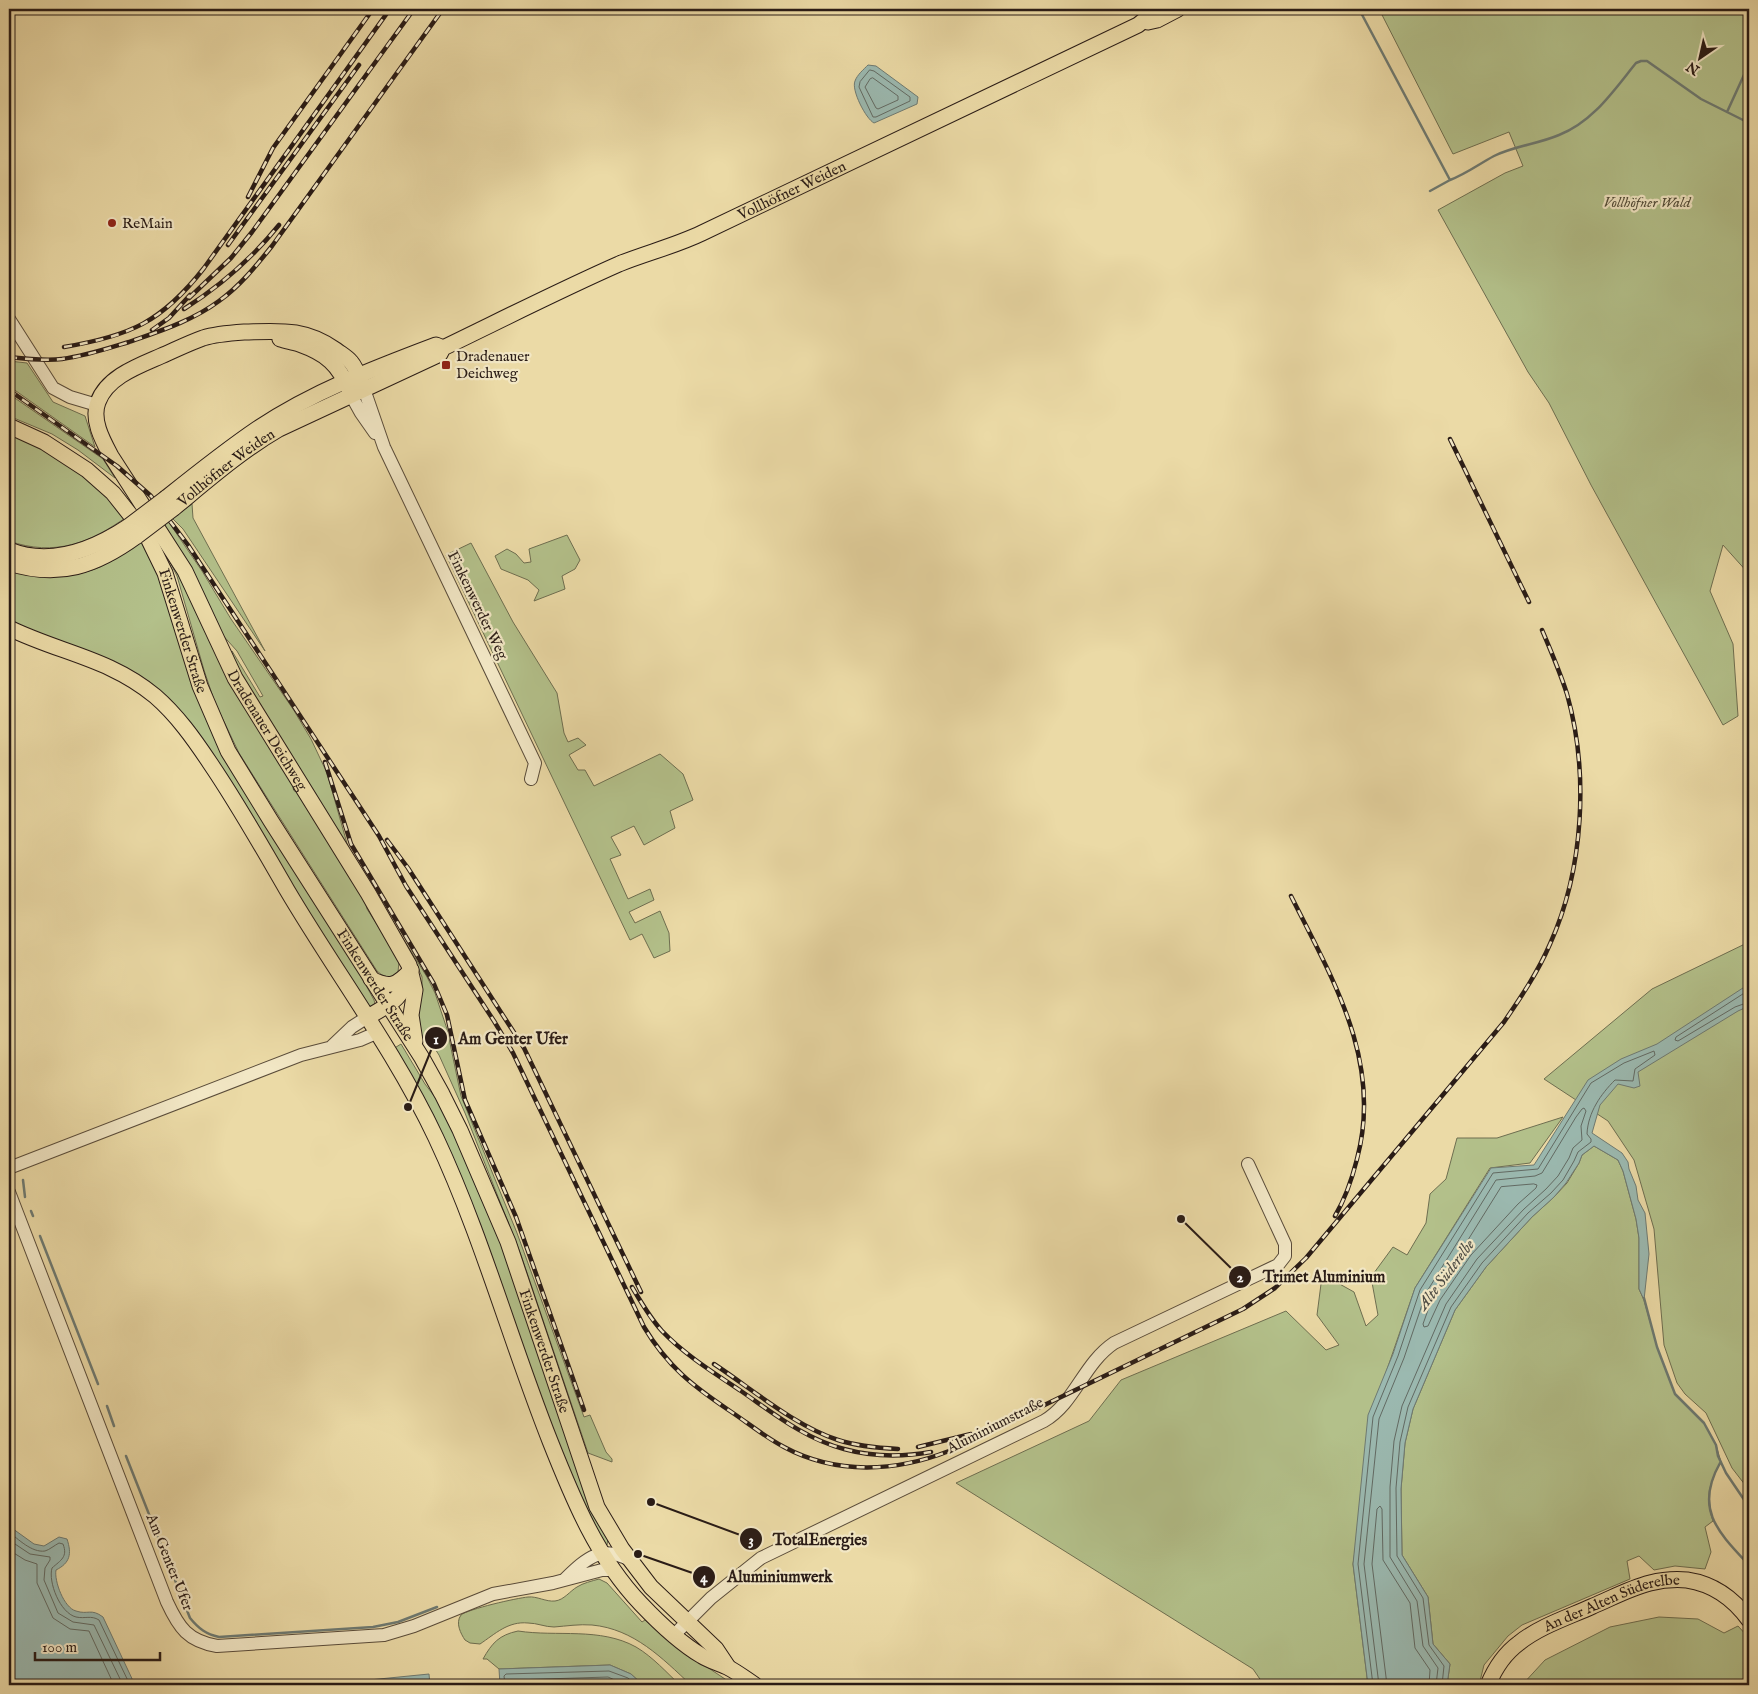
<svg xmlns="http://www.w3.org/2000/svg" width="1758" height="1694" viewBox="0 0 1758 1694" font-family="'IM FELL English',serif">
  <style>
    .green { fill: #b3c08a; stroke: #6e6e50 }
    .water { fill: #9bb9b0; stroke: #6e7a72 }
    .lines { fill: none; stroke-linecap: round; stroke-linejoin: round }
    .shore { stroke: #626a63; stroke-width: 1 }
    .stream { stroke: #6e7a72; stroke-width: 2.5 }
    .minor-casing { stroke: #5a4c3a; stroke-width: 14 }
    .major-casing { stroke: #2a1c16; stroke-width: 17 }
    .minor { stroke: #f2e7c5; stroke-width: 12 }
    .major { stroke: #ebdaa6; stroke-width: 15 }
    .rail-casing { stroke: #2a1c16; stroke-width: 4.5 }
    .rail { stroke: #f2e7c5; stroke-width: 2.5; stroke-dasharray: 8; stroke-linecap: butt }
    .major-bridge-casing { stroke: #2a1c16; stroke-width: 17; stroke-linecap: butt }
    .major-bridge { stroke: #ebdaa6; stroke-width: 15 }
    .poi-dot { fill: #8f2418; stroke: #f2e7c5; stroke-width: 2 }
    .labels { text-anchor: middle; stroke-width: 4.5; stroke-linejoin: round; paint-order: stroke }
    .street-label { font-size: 15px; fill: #2a1c16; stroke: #f2e7c5 }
    .park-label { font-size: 15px; font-style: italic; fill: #534d39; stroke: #f2e7c5 }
    .poi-label { font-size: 15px; fill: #2a1c16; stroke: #f2e7c5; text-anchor: start }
    .water-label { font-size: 16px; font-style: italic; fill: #4c4b44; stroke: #f2e7c5 }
    .leader { fill: none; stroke: #2a1c16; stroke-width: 2 }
    .callout-dot { fill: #2a1c16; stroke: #f2e7c5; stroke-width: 2 }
    .mark-label { font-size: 15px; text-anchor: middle; font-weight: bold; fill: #fff }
    .callout-label { font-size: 16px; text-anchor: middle; font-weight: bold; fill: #2a1c16; stroke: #f2e7c5; stroke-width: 4.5; stroke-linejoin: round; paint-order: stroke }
  </style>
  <rect width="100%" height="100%" fill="#ebdaa6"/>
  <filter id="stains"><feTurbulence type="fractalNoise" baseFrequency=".004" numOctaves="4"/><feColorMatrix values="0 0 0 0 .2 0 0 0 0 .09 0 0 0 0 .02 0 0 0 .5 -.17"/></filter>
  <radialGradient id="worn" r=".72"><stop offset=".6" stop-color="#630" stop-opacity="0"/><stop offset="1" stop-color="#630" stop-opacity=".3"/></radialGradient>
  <path class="green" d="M1379,9H1749V574L1723,545L1710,591L1733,644L1738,716L1723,725L1591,485L1549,403L1528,372L1438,210L1505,173L1523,166L1509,132L1453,154Z
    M9,361L27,363L53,402L85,416L95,447L9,386Z
    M9,394L103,459L115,478L78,450L52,434L9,416Z
    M9,431L74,466L128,516C90,543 55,557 9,541Z
    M192,504L193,518L265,651L183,529L172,518Z
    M168,521L202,571L231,619L293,709L311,739L327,773L350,854L245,685L232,657V651L260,697L263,696L237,651L219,631L162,525Z
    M567,535L580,560L575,569L562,576L565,589L534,601L539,590L528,580L501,569L495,556L507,549L516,554L524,563L531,562L529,549Z
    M143,541L154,562L195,687L349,954L374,1000L375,1004L369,1007L177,709L9,622V570C38,579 71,579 100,567C115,560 129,550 143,541Z
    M471,543L513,622L557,693L564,733L568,742L578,738L586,745L569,755L578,770H585L594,786L660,754L683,774L693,800L670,811L675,828L644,845L634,826L611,837L621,855L610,859L628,899L650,889L654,900L629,912L635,923L660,911L669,933L670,951L654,958L642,934L630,940L446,555Z
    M162,546L363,894L367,909L397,956L399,962L398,972L388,979L386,976L382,975L377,971L266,796L239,753L228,730L215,703L204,670L177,576Z
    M386,911L427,977L435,993L447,1029L461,1096L517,1233L584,1417L590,1415L606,1452L612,1459V1462L588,1453L521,1255L465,1113L439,1055L428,1038L425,1040C419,1031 417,1024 419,1013L415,1012L422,991V977L413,956L385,912Z
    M1749,942V1132L1745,1131L1744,1152L1749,1155V1490L1732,1468L1706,1413L1685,1394L1677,1383L1664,1345L1654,1229L1634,1160L1608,1121L1544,1079L1652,989Z
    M401,1044L425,1084L441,1105L490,1212L608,1538L607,1545H605L595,1530L393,1049Z
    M1563,1117L1530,1163L1490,1168L1415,1288L1382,1384L1353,1564L1368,1685H1264L1253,1669L956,1483L1089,1421L1121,1380L1286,1311L1326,1350L1339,1345L1317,1315L1321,1284L1336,1282L1354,1292L1366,1326L1378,1315L1371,1277L1393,1247L1407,1255L1426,1223L1430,1194L1446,1179L1457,1138H1497Z
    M1594,1146L1618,1160L1623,1171L1636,1219L1639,1238V1289L1644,1300L1657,1347L1675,1394L1704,1423L1716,1445L1721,1462C1709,1483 1705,1498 1713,1521L1705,1527L1711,1552L1705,1569L1675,1566L1654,1570L1639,1556L1627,1561L1630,1579L1522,1625L1508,1636L1484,1665L1479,1685H1447L1450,1664L1433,1644L1428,1597L1402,1555L1401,1489L1405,1443L1413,1409L1455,1310L1486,1267L1532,1217L1554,1197L1567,1183L1579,1163L1582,1155Z
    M599,1579L607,1583L642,1622L645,1620L686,1653L734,1685H691C662,1658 634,1629 592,1625C579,1624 567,1626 554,1627C545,1627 537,1623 528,1623C508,1621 495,1634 480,1644L470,1643L465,1640C461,1634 455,1623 461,1615C468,1609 517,1598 528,1597C537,1596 546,1602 555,1601C564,1600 570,1591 577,1587C583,1583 592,1581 599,1579Z
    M1659,1617L1698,1619L1724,1633L1738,1626L1749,1638V1685H1522L1545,1660L1610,1627Z
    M518,1631C557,1637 600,1627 636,1647C653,1657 667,1673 680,1685H643L631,1674L610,1665L499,1669L487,1659H483C492,1643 499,1635 518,1631Z"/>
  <path class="water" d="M868,65L876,66L918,97L917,104L874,123C866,119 851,90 855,81C857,75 864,69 868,65Z
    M1749,984V1006L1738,1011L1638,1072L1640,1086L1634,1088L1618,1084L1600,1105L1592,1133L1622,1153L1628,1162L1629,1169L1636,1186L1638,1200L1645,1213L1649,1254L1644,1300L1639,1289V1238L1636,1219L1623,1171L1618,1160L1594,1146L1582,1155L1579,1163L1566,1183L1554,1197L1532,1217L1486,1267L1455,1310L1413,1409L1405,1443L1401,1489L1402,1555L1428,1597L1433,1644L1450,1664L1447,1685H1368L1353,1564L1368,1415L1393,1354L1415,1288L1491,1168L1534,1165L1588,1080L1621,1059L1657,1044Z
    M9,1526L34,1544L44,1546L59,1537L67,1539C72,1554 70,1563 56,1570C54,1581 64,1608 76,1611C88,1615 91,1608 103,1617L135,1685H9Z
    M610,1665L631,1674L643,1685H500L499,1669Z
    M429,1674L430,1685H319Z"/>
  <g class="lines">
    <path class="shore" d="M870,70L874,71L910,97V101L876,117H873L859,87L860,82Z
      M873,78L898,96V100L878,109L876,108L865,87L870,79Z
      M1749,990L1676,1037L1675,1040L1678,1041L1735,1007L1749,1002
      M1534,1184L1537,1185L1536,1188L1518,1204L1471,1255L1440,1300L1428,1326L1424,1327L1423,1324L1433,1296L1501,1187Z
      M9,1532C18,1539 32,1553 45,1551C49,1550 55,1545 59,1543L63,1544C68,1557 61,1560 52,1568C48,1582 60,1613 76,1617C85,1619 91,1615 99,1620L130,1685
      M9,1540L30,1554L50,1557V1560L45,1568L44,1580L58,1613L73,1622L94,1625L123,1685
      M9,1550L25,1560L37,1564V1583L53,1618L70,1629L89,1631L114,1685
      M367,1685L422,1680L424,1681L425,1685
      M505,1685L504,1676L506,1674L609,1671L628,1678L636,1685
      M511,1685V1681L513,1680L608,1677L626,1685
      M1373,1685L1358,1564L1373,1417L1398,1356L1420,1290L1493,1173L1538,1169L1591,1083L1624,1063L1654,1051L1655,1055L1635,1069L1633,1081L1615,1080C1601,1094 1588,1112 1587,1134L1591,1139V1142L1578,1152L1574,1161L1563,1180L1551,1193L1528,1213L1482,1263L1451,1307L1408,1407L1400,1442L1396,1488L1397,1556L1423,1598L1429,1645L1444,1666L1442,1685
      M1379,1685L1364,1564L1379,1419L1404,1358L1426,1293L1496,1180L1535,1176L1542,1173L1576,1117L1582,1109L1584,1108L1586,1111L1581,1126L1582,1140L1573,1148L1569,1158L1558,1176L1546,1189L1524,1209L1477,1259L1446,1304L1402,1406L1394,1441L1390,1487V1557L1417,1601L1423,1646L1438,1668L1436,1685
      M1387,1685L1372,1564L1377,1509L1380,1506L1382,1509L1383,1560L1410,1603L1415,1648L1430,1670L1429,1685"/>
    <path class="stream" d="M1359,9L1450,180C1466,174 1479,164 1494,156C1514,146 1538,144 1559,135C1593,122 1614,90 1636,63L1641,61H1647L1701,99L1727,112
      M1749,64L1727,112L1749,123
      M1430,191L1450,180
      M9,1150L13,1153
      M23,1180L25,1197
      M31,1211L33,1216
      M40,1236L98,1384
      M1644,1298L1657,1347L1675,1394L1704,1423L1716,1445L1718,1456L1726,1473L1749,1507
      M107,1406L114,1426
      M126,1456L190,1618C199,1629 206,1634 219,1637L373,1627L398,1622L437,1607
      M1720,1463C1694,1509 1718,1532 1749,1565"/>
    <g class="minor-casing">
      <path id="minor" d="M9,319L53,388L70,397L97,405
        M364,389L384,447L535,763L531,779
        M351,395L361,413L375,433
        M332,1046L352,1027L366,1018
        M9,1168L301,1055L360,1040L376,1033
        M9,1192L167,1602C179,1628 188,1641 217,1646L384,1635L414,1626L493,1594L553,1583L602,1570H610L613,1571
        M565,1579C586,1559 601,1544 630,1560
        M674,1635L711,1598L761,1558L1044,1421C1075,1403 1083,1364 1114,1343L1278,1265L1285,1256V1244L1248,1164"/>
    </g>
    <g class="major-casing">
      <g id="major">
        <path d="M1148,22L1157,20L1178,9"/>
        <path d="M280,339C286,341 293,342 299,344C327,354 338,364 350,391"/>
        <path id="s1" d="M364,389C360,380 357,369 351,362C347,357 341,354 336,350C305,328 280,331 245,332C231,333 216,334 203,338C189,343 175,350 161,356C138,366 107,377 98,402C91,420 103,441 111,456L185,571L235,678L368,893L409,965L415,990L411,1015L415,1041"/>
        <path id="s2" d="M9,426L44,442L87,470L113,493L147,536L165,573L200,686L228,751L271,821L422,1058L442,1094L460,1130L508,1242L597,1507L622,1549L651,1587L716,1649L728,1667"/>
        <path d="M166,498C196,474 226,450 257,429C312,392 375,368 436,345L443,348"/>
        <path id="s3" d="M174,508C208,480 241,451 279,429L440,354L443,348C501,320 560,290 619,264C646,253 675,246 702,233L1138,25L1158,9"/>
        <path d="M9,550C51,567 93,550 129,526"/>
        <path d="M9,563C59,579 96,566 137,536"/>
        <path d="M9,628C60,653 109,658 155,696C177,715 194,739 210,763C238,804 262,847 287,890C336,973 395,1051 436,1138C482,1236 510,1340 550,1441C573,1499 597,1558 641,1604C659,1623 680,1643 702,1656C710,1661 719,1663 727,1667C737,1672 746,1679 755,1685"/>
        <path d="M371,979C390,989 397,985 411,970"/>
        <path d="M366,1018C392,1003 402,1000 411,970"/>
        <path id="s4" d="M1488,1685C1495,1668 1504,1654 1519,1643C1540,1626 1569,1617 1593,1606C1612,1598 1630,1588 1650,1583C1662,1580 1675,1579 1687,1580C1713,1584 1734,1599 1749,1620"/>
      </g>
    </g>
    <use href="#minor" class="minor"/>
    <use href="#major" class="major"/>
    <g class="rail-casing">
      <path id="rail" d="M248,197L273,148L373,9
        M228,245L359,65
        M189,298L231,258L252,232L414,9
        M184,309C219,287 253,257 279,225
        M152,330L169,318L190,295
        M64,347C130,336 162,322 204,268L390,9
        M9,357C27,359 44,361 62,359C85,356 106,349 129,342C160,331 192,321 219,301C240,286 256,266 272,246L443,9
        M9,390L117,466L151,496L188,545L379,836L406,886L494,1021L513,1053L644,1327C668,1367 693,1386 730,1411C748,1423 765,1437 784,1447C836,1475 896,1472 949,1451L1243,1309L1275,1288L1306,1258L1504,1022C1521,997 1538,972 1550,944C1584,869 1589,772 1567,694C1560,672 1551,651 1542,630
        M1450,439L1529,602
        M325,762L351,844L434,984L447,1015L465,1100L516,1217L584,1410
        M387,840L408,868L524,1048L641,1292
        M1291,896C1333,980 1383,1062 1357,1159C1352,1179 1345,1199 1335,1216
        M632,1287C641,1302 650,1318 662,1331C685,1355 714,1373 741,1391C773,1413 805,1439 844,1449C873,1457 902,1457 931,1452
        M714,1364C752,1389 795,1426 838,1440C857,1446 878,1448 898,1449
        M918,1447L971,1434"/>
    </g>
    <use href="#rail" class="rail"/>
    <g class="major-bridge-casing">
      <path id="major-bridge" d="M129,526L166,498
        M137,536L174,508"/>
    </g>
    <use href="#major-bridge" class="major-bridge"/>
  </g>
  <g class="poi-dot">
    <circle cx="112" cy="223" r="5"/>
    <rect x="441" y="360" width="10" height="10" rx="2.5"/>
  </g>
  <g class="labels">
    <g class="street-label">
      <text dy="5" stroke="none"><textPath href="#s3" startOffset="699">Vollhöfner Weiden</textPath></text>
      <text dy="5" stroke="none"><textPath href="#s3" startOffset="66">Vollhöfner Weiden</textPath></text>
      <text transform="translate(478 605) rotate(64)" y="5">Finkenwerder Weg</text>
      <text dy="5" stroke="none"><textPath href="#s2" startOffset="281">Finkenwerder Straße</textPath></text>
      <text dy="5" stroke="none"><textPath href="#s1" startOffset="686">Dradenauer Deichweg</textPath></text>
      <text dy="5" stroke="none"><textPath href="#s2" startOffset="686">Finkenwerder Straße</textPath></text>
      <text dy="5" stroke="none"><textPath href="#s2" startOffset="1091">Finkenwerder Straße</textPath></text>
      <text transform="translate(995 1425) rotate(-27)" y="5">Aluminiumstraße</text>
      <text transform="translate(170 1562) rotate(68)" y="5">Am Genter Ufer</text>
      <text dy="5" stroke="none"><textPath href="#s4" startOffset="155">An der Alten Süderelbe</textPath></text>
    </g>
    <g class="park-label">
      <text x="1647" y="207">Vollhöfner Wald</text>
    </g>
    <g class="poi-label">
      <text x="122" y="228">ReMain</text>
      <text x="456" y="361">Dradenauer<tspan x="456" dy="17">Deichweg</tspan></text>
    </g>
    <g class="water-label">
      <text transform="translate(1445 1274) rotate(-53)" y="6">Alte Süderelbe</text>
    </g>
  </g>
  <path class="leader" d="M408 1107L436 1038M1181 1219L1240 1277M651 1502L751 1539M638 1554L704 1577"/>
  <g class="callout-dot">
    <circle cx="408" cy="1107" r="5"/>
    <circle cx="1181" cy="1219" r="5"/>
    <circle cx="651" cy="1502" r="5"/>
    <circle cx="638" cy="1554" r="5"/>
    <circle cx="436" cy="1038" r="12"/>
    <circle cx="1240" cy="1277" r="12"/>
    <circle cx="751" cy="1539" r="12"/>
    <circle cx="704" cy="1577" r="12"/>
  </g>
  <g class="mark-label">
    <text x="436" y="1044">1</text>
    <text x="1240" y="1282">2</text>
    <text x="751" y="1545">3</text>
    <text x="704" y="1582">4</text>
  </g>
  <g class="callout-label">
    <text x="513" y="1044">Am Genter Ufer</text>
    <text x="1324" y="1282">Trimet Aluminium</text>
    <text x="820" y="1545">TotalEnergies</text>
    <text x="780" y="1582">Aluminiumwerk</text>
  </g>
  <rect width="1758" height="1694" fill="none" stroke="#ebdaa6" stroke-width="30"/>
  <rect x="10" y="10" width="1738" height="1674" fill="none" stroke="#2a1c16" stroke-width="2.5"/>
  <rect x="15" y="15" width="1728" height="1664" fill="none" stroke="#2a1c16"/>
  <g transform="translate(1700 58) rotate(214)" stroke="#f2e7c5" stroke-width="4" paint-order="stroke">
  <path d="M0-4L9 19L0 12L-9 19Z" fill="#2a1c16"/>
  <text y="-8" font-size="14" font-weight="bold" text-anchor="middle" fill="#2a1c16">N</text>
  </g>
  <path d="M35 1652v8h125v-8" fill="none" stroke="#2a1c16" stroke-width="2.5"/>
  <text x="42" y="1652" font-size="15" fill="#2a1c16" stroke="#f2e7c5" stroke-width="4" paint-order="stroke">100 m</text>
  <rect width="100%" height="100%" filter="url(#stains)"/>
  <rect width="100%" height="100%" fill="url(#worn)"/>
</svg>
